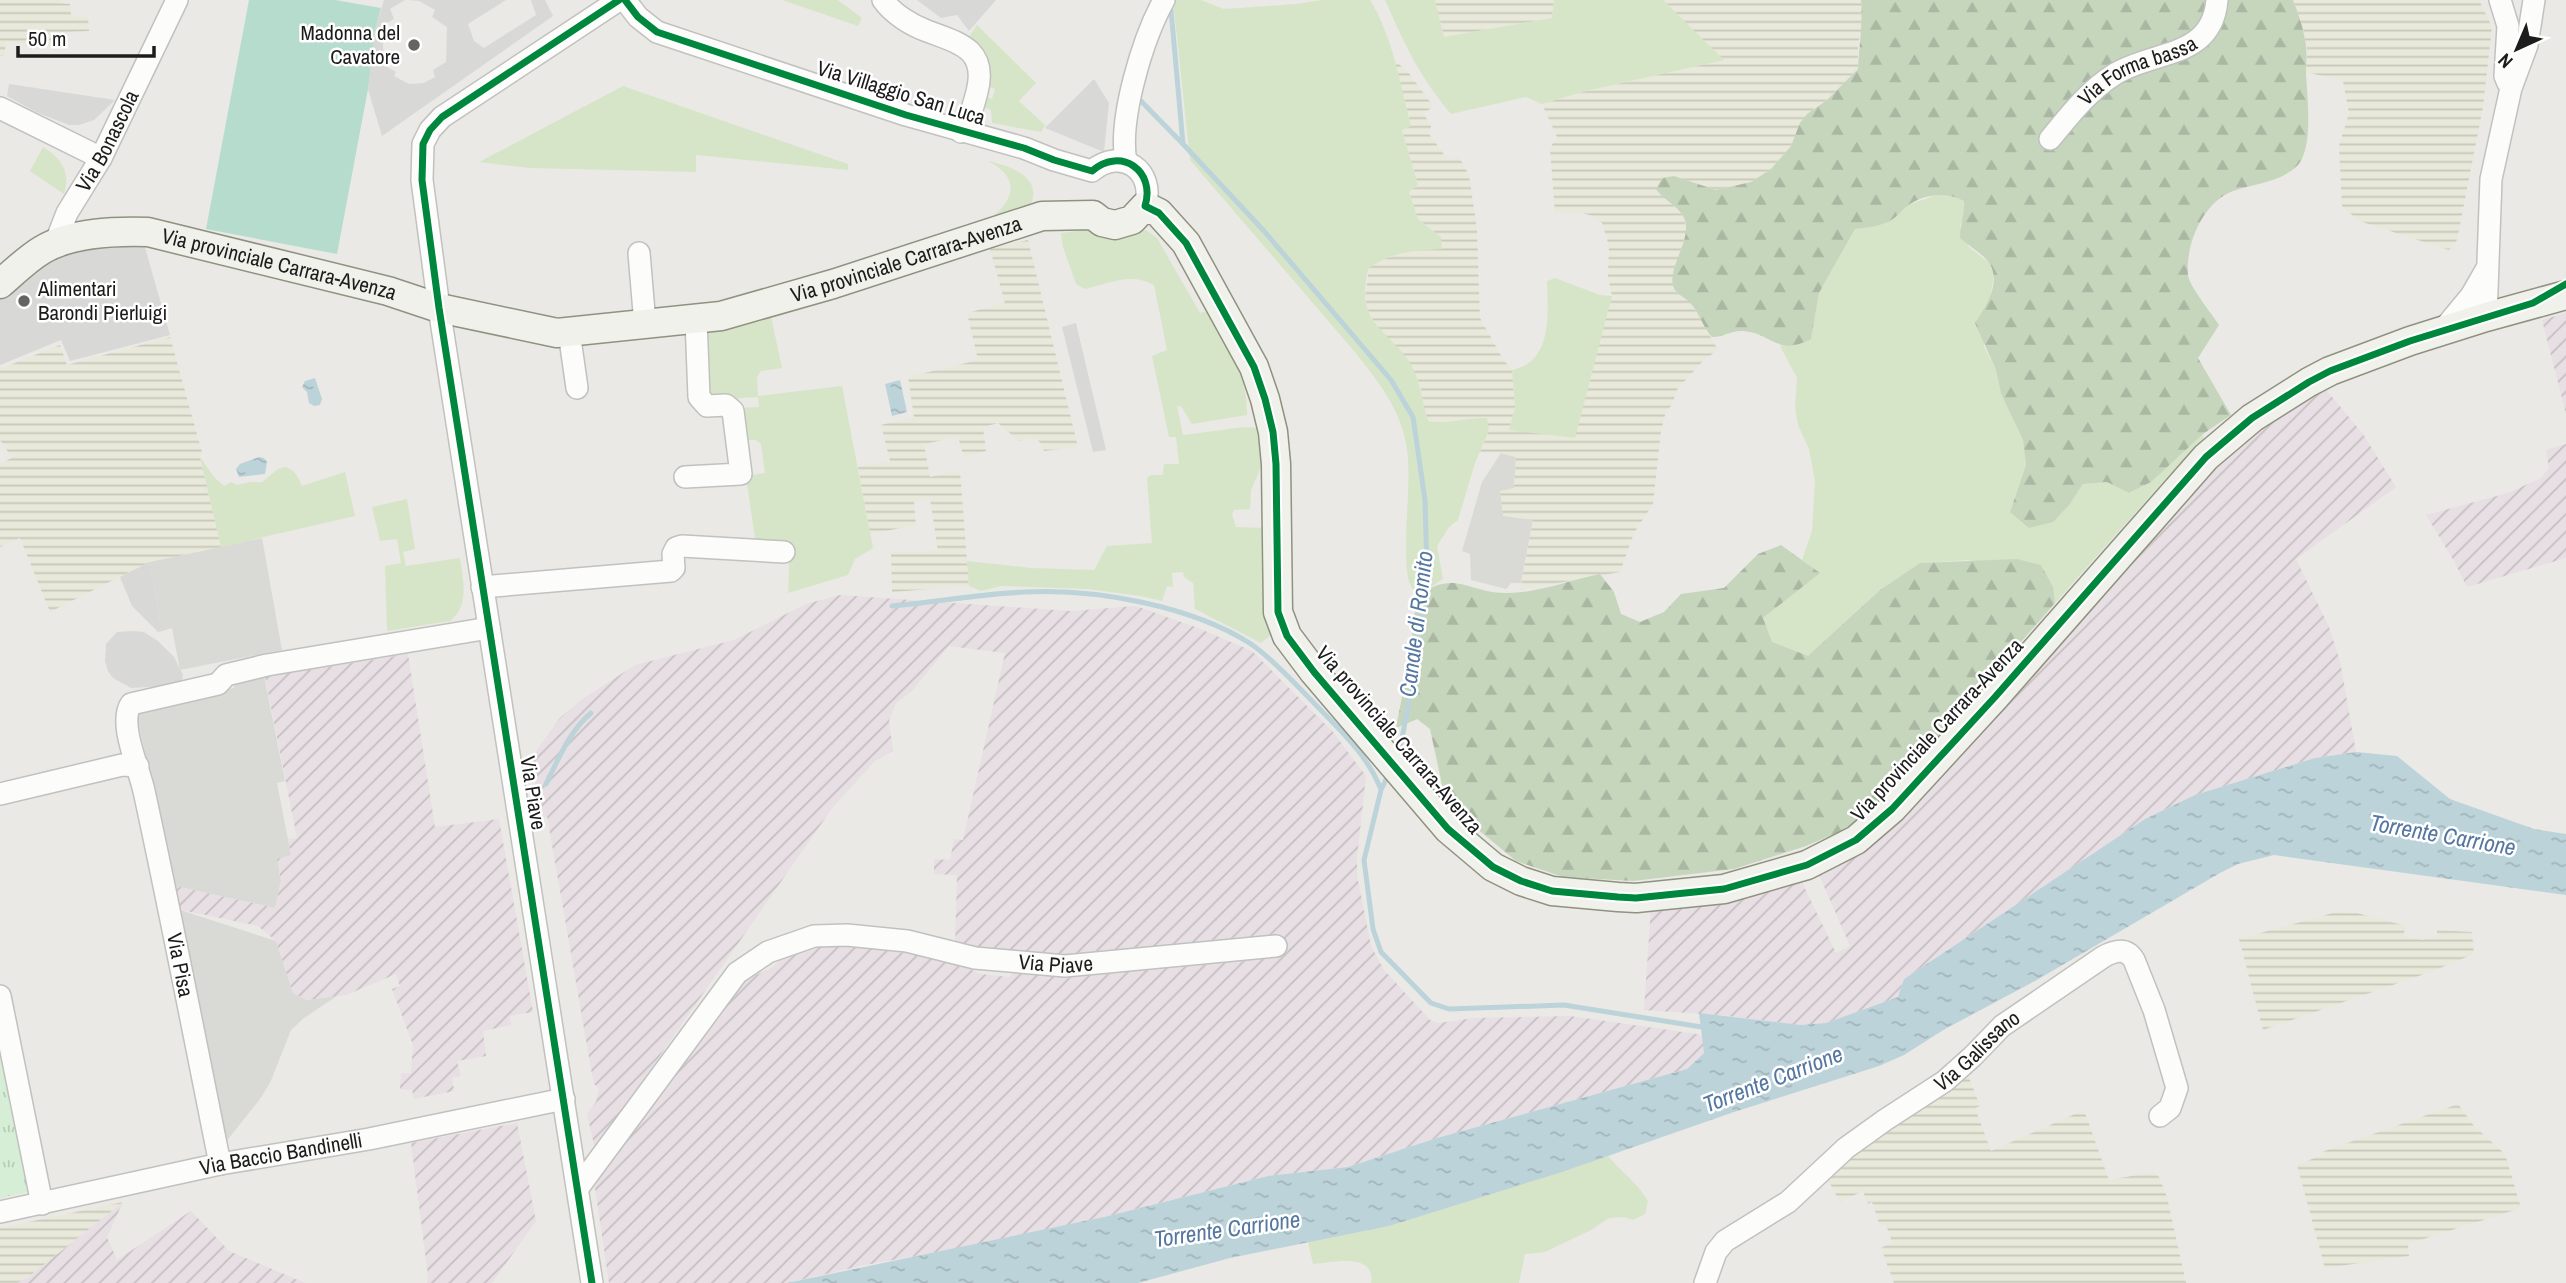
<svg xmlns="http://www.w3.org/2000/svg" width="2566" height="1283" viewBox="0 0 2566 1283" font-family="'Archivo Narrow',sans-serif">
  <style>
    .residential { fill: #d9d9d6 }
    .industrial { fill: url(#industrial-furrows) }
    .religious { fill: #d8d8d6 }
    .farmland { fill: url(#farmland-rules) }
    .grass { fill: #d6e5c7 }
    .forest { fill: url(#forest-firs) }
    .park { fill: url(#park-tufts) }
    .pitch { fill: #b5dccd }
    .water { fill: url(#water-ripples) }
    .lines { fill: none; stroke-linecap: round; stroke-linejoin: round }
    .stream { stroke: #bcd3da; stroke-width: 5 }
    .minor-casing { stroke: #c1c1bf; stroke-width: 24 }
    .secondary-casing { stroke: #8f9280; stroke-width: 31 }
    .minor { stroke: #fcfcfb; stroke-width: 21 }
    .secondary { stroke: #f1f1eb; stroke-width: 28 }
    .cycleway-casing { stroke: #fff; stroke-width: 11 }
    .cycleway { stroke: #00873e; stroke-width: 7 }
    .poi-dot { fill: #646462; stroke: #fff; stroke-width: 2.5 }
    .labels { text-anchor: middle; stroke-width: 5; stroke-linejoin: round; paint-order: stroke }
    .poi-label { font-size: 21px; fill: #1c1c1c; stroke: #fff; text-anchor: end }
    .street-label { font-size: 21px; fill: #1c1c1c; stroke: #fff }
    .water-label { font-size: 23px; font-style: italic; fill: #5577a0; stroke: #fff }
  </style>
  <defs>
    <pattern id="industrial-furrows" width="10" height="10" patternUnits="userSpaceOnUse" patternTransform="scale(1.75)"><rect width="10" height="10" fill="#e7dfe3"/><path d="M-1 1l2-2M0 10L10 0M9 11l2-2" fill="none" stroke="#c6bfc2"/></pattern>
    <pattern id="farmland-rules" width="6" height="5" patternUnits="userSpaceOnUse" patternTransform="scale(1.75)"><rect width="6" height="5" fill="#e8e9da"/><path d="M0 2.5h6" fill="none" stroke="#c6c7ba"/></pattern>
    <pattern id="forest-firs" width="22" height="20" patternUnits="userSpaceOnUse" patternTransform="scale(1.75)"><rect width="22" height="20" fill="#c6d6bd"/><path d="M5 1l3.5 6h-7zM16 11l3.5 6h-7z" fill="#aab7a2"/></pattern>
    <pattern id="park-tufts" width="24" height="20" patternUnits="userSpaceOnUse" patternTransform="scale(1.75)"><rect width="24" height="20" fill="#d6eed6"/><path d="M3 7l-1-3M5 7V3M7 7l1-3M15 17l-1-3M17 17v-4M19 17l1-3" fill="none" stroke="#b7ccb7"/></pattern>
    <pattern id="water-ripples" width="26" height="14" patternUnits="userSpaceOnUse" patternTransform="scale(1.75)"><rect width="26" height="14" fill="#bcd3da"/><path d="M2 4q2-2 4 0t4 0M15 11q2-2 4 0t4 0" fill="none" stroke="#a1b5ba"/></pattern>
  </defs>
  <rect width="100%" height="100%" fill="#eae9e5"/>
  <path class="residential" d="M1501,453L1516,457L1514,489L1501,491L1533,520L1521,583H1511L1506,589L1471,580L1470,554L1462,551L1482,482Z
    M262,538L282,650L180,670L172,628L162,631L149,562Z
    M264,676L285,781L277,783L291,855L279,871L281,881L275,908L175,886L136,712L234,688L235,682Z
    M177,909L276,941L293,993L307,1000L337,996L304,1018L291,1030L270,1083L260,1099L225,1143Z"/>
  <path class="industrial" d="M2566,313V414L2542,320Z
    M2323,386L2363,434L2396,487L2296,559L2329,627L2340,661L2356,752L2315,758L2195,795L2145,819L1904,979L1898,997L1826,1023L1801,1025L1719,1015L1644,1010L1651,907L1799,876L1836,953L1850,946L1817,870L2209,469L2256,427Z
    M2566,444V558L2467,587L2454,561L2426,515L2508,493L2541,478L2549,468L2546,450Z
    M840,595L1070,611L1136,606L1198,628L1252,651L1333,732L1366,776L1357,858V875L1371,946L1384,970L1430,1020L1439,1023L1474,1018L1570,1016L1697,1034L1703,1037L1704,1053L1687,1069L1437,1138L1348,1167L1268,1176L1104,1217L977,1245L865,1265L787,1283H609L595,1188L599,1178L613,1154L735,985L773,967L786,953L801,947L828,945L840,947L841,943L913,954L966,967L980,974L1009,977L1015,971L1126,951L1068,955L955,945L957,875L934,874V859L950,860L954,839L963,840L1005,653L949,646L911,692L896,703L889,721L893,751L875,761L833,807L595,1149L587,1114L596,1102L599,1088L594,1084L591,1069L547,816L540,821L531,758L560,718L581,700L635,665L734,640L806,604Z
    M408,654L435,827L499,819L533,1012L510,1016L511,1025L483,1031L486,1056L457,1061L461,1076L452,1078L454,1091L414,1099L412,1090L400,1089L401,1073H411L413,1045L392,989L400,986L396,974L346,995L307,1000L293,993L276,941L258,926L177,909L175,886L275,908L281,881L277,859L291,855L288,839L297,838L265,677Z
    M517,1123L536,1221L492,1283H427L428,1276L411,1143Z
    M123,1202L107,1237L117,1260L191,1211L229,1251L305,1283H17L28,1277Z"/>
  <path class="religious" d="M384,0H405L390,9L394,19L382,26L384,65L396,72L394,76L409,84L424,83L435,77L433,70L446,62L447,27L432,17L435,10L419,1L408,0H506L468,24L474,41L484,48L536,15L531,0H545L553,16L382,136L368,89L375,30Z
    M917,0H996L969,31L957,15L941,18Z
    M1094,79L1109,103L1104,152L1045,128Z
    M9,84L115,100L94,120L79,125H69L36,112L7,96Z
    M144,244L170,335L70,361L61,340L0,365V296L17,281L59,256L82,248Z
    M1076,323L1106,450L1093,452L1062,327Z
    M149,562L162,631L158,632L132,606L120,577Z
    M133,631L144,632L158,641L174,657L183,675L181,685L131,688L113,678L108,671L105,661L106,644L117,632Z"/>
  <path class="farmland" d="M0,0H60V3L70,4L71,16L88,17L89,31L68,32V37L62,38L61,42L54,41L53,46L6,42L4,56H0Z
    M1435,0H1554L1552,18L1444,37Z
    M1663,0H1861L1863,20L1858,45V69L1827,100L1816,106L1800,123L1791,146L1771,169L1751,182L1716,190L1674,176L1664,200L1675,206L1683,216L1687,229L1673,278L1693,306L1718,350L1705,359L1678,388L1672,404L1665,415L1661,431L1653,504L1634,533L1620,572L1520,590L1533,520L1503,516L1500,491L1514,488L1516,457L1501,453L1480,452L1489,430L1475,418L1452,423L1428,421L1421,399V387L1411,365L1404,355L1377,328L1367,308L1365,297L1369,268L1378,261L1411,250L1441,249L1433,229L1418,220L1409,191L1418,185L1402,130L1411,125L1394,60L1408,72L1433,106L1424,114L1431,126L1429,134L1448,160L1459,157L1469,175L1477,229L1480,318L1503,359L1512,370L1515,407L1509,430L1612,296L1608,276L1609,246L1602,223L1593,216L1582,213H1555L1550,148L1557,137L1542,104L1586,91L1723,60Z
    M2293,0H2479L2492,27L2483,107L2457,240L2449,250L2359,221L2342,206L2339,146L2349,113L2343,81L2306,72L2307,48L2302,24Z
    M1028,240L1078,447L1044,451L1041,443L1034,438L1019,441L998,423L983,427L986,451L964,457L958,437L924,444L930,477L960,471L969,586L892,592L891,552L938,551L930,499L914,501L916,525L870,534L858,467L890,461L881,425L914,417L908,377L978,360L967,313L1005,303L990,249Z
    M170,337L202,452L200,457L221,547L149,562L50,612L20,538L0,547V463L12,458L0,440V369L60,345L67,365Z
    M2336,912L2357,913L2406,926L2403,936L2424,940V937L2437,938V930L2472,932L2474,954L2433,971L2263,1030L2239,939Z
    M1968,1075L1980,1106L1975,1108L1991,1151L2084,1110L2109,1180L2154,1172L2159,1177L2167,1197L2186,1283H1894L1881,1248L1892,1242L1886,1225L1880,1226L1872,1202L1868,1204L1863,1191L1840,1202L1827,1178L1841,1164L1888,1127Z
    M2458,1104L2474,1126L2505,1154L2521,1208L2408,1244L2409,1256L2325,1268L2297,1165L2322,1155V1152Z
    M123,1202L28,1277L17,1283H0V1228Z"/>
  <path class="grass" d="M782,0H838L862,18L858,26Z
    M1173,0H1201L1224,9L1296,4L1322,0H1370C1393,37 1400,84 1411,126L1402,130L1418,185L1409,192L1418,219L1441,237L1442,249C1416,250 1391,252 1369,268C1366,275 1366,282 1365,290C1363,326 1394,336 1410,363C1421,381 1422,402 1428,421C1449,425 1466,417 1487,418L1489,430L1475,463L1458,520L1449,527L1437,546L1443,579L1417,596C1414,591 1409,584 1408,578C1402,535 1412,491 1407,449C1402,410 1377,380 1354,351L1190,160Z
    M1385,0H1435L1444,37L1552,18L1554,0H1663L1724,60L1586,91L1542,104L1526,97L1451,114C1419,76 1405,45 1385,0Z
    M977,25L1036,83L1019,101L1045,125L1041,132L992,123L991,110L983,107V96L992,99L995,89L986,86V52L969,37Z
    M623,86L848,164V170L696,155V172L530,168L479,162Z
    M43,147C62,159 71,172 64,194L30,171Z
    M988,161C1010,166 1044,177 1030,206L988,220C1014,202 1022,178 988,161Z
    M1942,193L1954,195L1964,201L1965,214L1960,226L1969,247L1989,263L1994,274L1990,299L1984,310V347L1996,370L2001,394L2023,440L2026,465L2010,512L2070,504L2083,484L2107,482L2130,493L2151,481L2203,434L2204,441L2168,476L2055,603L2053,587L1969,560L1920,563L1880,590L1808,657L1771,642L1763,618L1819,573L1802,560L1812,531L1815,481L1809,449L1798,425L1795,407L1797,378L1780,346L1800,344L1811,338L1819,293L1855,229L1891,221L1908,205Z
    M1093,229L1146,230L1157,238L1200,313L1207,311C1228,346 1248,373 1247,415L1192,424L1181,406H1177L1183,435L1245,427L1259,428L1261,467L1251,490L1250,509L1234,510L1232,514L1236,527L1265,528L1274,632L1261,643L1195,609L1193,583L1184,577L1183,572L1172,573L1173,587L1167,586L1162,601L1141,596L1087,589L1001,586L981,591L969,586L967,561L1031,568L1094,570L1107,546L1152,543L1147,478L1151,475H1163L1164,464H1179L1176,437H1169L1152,356L1167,350L1154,285C1131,272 1110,283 1085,289L1076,284L1063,247L1061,233Z
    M1555,278L1600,295L1612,296L1575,438L1509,430L1515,407L1512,370C1553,362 1548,313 1547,281Z
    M770,312L782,368L761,371L757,377L758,396L842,386L873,548L855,559L848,575L788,593L790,544L756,545L746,476L765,473L761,444L756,440H746L740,408L759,407L758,397L715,400L709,398L704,326Z
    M200,457L214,477L224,486L231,482L237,485L250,482H262L278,469L285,467C295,469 299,479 302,486L345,472L355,516L221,547Z
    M407,499L415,549L403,552L406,566L460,558C463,580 470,606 450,621L387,631L385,566L401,563L397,539L380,541L372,507Z
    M1608,1156C1621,1172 1637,1182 1648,1201L1645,1214L1633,1220L1624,1217L1609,1218L1591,1230L1545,1252L1525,1254L1519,1283H1371C1376,1251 1330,1263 1313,1264L1308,1242L1389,1226Z"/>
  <path class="forest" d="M1861,0H2293C2299,15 2304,30 2306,46C2307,55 2306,64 2306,73C2307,96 2314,149 2297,166C2279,183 2254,183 2233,191C2203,202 2185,245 2188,275C2189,286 2212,314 2219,325L2198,358L2231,415L2203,434L2151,482L2129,493L2107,482L2083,484L2070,504L2053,522L2029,528L2010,512L2026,465L2023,440L2001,394L1996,370L1975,323C1986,307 2002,282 1989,263C1982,253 1969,246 1960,238C1960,225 1965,214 1964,201C1945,191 1923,194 1906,207C1900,212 1895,219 1888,222C1878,226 1866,228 1855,229L1819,293L1811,339C1777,357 1772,333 1743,331C1732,330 1723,337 1712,337C1703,327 1700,315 1692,305C1688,299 1679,296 1675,290C1663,271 1696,237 1683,216C1677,205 1663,200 1656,189L1662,178L1674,176L1716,190L1751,182L1771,169L1791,146L1800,123L1807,114L1827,100L1858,69C1859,47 1863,22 1861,0Z
    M1781,545L1820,573L1763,618L1772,642L1808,656L1880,590L1920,563L2017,559L2041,565L2053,587L2055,603L1879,805L1841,831L1806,846L1734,869L1633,881L1563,877L1516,861L1446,803L1430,729L1417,719L1396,728L1409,660L1417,596C1456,569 1466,592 1505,593C1534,594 1571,580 1600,574L1614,592L1621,614L1640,622L1664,612L1681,594L1724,588L1758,554Z"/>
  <path class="park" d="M0,1048L32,1191L0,1198Z"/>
  <path class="pitch" d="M249,0H335L381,8L375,30L368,89L337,254L206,229Z"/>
  <path class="water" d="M315,378L322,399L320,405L314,406L309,403L307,392L302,387L305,381Z
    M900,380L907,412L892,416L885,384Z
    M259,457L264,458L267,462L265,474L239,477L236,469L240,464Z
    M2356,752L2397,756L2450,799L2534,829L2566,834V895L2274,855L2238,864L2220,873L2035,981L1945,1029L1904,1055L1879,1066L1734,1112L1562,1172L1389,1226L1230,1258L1138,1283H787L1104,1217L1268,1176L1348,1167L1437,1138L1687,1069L1704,1053L1699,1013L1801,1025L1826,1023L1898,997L1904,979L2145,819L2195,795L2315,758Z"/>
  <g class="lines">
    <path class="stream" d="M1171,10L1183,144L1264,231L1391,380L1413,417L1425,500L1427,572L1417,658L1401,744L1396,754
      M1137,97L1183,144
      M892,606C936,602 980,594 1025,592C1094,588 1192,606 1251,644C1274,660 1294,683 1313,702C1339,729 1368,755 1381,790
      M1389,773L1381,790L1364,860L1373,929L1381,952L1431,1003L1449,1009L1564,1005L1708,1028
      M546,784C558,760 570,730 591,713"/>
    <g class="minor-casing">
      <g id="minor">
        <path d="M625,0L638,17L657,32L906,115L1024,148L1054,160L1092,171C1121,146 1156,171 1145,206"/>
        <path d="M883,0C893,14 911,25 927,31C959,43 988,49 977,92C973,107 970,119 961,132"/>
        <path d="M2500,0L2508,26L2505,76L2508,83"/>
        <path d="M0,108L101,158"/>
        <path id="s1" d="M2050,139C2070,115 2088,91 2115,74C2154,50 2212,59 2217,0"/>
        <path d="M1126,162C1118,119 1143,38 1164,0"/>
        <path id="s2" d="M55,244L67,213L101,158L177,0"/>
        <path d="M639,253L645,324"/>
        <path d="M2486,317L2491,179L2511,88L2527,45L2534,0"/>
        <path d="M2442,331L2471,296L2486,270"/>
        <path d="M569,332L577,388"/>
        <path d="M685,477L741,474L733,411L726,405L707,406L699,397L696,319"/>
        <path d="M482,587L671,571L674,568L673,554L676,548L682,546L784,552"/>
        <path d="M0,794L122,765L138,766"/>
        <path d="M0,996L42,1204"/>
        <path d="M220,1164C195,1040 171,915 144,791C139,768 118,723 131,704L218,684L226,675L267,665L489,628"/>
        <path id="s3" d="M578,1188L737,973L768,952L814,936L847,935L907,941L975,958L1065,966L1276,946"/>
        <path id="s4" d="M0,1212L220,1164L369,1139L564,1099"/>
        <path d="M592,1283L439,308L422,180L423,144L430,130L442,117L619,0"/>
        <path id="s5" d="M1705,1283L1716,1252L1725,1241L1788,1202L1846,1148L1885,1120L1945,1081L1973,1056L2002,1026L2103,957C2114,951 2126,947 2134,960L2154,1010L2177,1088L2170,1108L2160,1116"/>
      </g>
    </g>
    <g class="secondary-casing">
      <g id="secondary">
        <path id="s6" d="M0,284C13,273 27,259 42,250C72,232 115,231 148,232L388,291L439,308L557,333L721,316L833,284L1042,216L1093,215L1102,222L1115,225L1132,220L1145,206L1159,213L1186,243L1254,367L1265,399L1273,432L1276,464L1278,612L1287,636L1314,672L1448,829L1493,867L1521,881L1552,891L1618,897L1636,898L1724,889L1807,865L1856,840L1892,809L1995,697L2206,457L2252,418L2309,382L2330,371L2410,341L2486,317L2566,295"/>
      </g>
    </g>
    <use href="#minor" class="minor"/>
    <use href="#secondary" class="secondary"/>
    <g class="cycleway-casing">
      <path id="cycleway" d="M625,0L638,17L657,32L906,115L1024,148L1054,160L1092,171C1121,146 1156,171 1145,206L1159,213L1186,243L1254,367L1265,399L1273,432L1276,464L1278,612L1287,636L1314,672L1448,829L1493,867L1521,881L1552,891L1618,897L1636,898L1724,889L1807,865L1856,840L1892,809L1995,697L2206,457L2252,418L2309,382L2330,371L2410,341L2533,303L2566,284
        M592,1283L439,308L422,180L423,144L430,130L442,117L619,0"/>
    </g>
    <use href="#cycleway" class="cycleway"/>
  </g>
  <g class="poi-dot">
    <circle cx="414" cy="45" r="7"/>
    <circle cx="24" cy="301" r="7"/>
  </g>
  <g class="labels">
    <g class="poi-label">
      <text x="400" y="40">Madonna del<tspan x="400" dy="24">Cavatore</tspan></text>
      <text x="38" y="296" text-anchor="start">Alimentari<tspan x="38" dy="24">Barondi Pierluigi</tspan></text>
    </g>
    <g class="street-label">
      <text dy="7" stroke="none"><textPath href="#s1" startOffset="114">Via Forma bassa</textPath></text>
      <text transform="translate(901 93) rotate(17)" y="7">Via Villaggio San Luca</text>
      <text dy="7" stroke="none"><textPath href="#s2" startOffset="116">Via Bonascola</textPath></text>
      <text dy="7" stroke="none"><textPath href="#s6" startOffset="943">Via provinciale Carrara-Avenza</textPath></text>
      <text dy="7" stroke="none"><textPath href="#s6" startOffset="298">Via provinciale Carrara-Avenza</textPath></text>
      <text transform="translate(1937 730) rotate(-47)" y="7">Via provinciale Carrara-Avenza</text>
      <text transform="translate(1399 740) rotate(49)" y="7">Via provinciale Carrara-Avenza</text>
      <text transform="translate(533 793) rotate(81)" y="7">Via Piave</text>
      <text dy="7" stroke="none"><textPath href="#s3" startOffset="598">Via Piave</textPath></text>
      <text transform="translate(180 965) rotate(79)" y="7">Via Pisa</text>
      <text dy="7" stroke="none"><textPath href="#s5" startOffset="364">Via Galissano</textPath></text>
      <text dy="7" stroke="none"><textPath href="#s4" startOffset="287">Via Baccio Bandinelli</textPath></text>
    </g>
    <g class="water-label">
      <text transform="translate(1416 624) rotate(-83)" y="8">Canale di Romito</text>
      <text transform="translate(2443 835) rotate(10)" y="8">Torrente Carrione</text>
      <text transform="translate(1773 1079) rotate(-21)" y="8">Torrente Carrione</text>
      <text transform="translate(1227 1229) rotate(-8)" y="8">Torrente Carrione</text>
    </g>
  </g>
  <g transform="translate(2517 49) rotate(224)" stroke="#ffffff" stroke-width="5" paint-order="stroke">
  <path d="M0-5L12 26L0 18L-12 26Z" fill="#1c1c1c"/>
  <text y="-10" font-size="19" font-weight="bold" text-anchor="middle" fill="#1c1c1c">N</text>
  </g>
  <path d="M18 46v10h136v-10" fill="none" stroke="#1c1c1c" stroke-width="3.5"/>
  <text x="28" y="46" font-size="21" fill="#1c1c1c" stroke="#ffffff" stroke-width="5" paint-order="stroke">50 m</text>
</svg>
